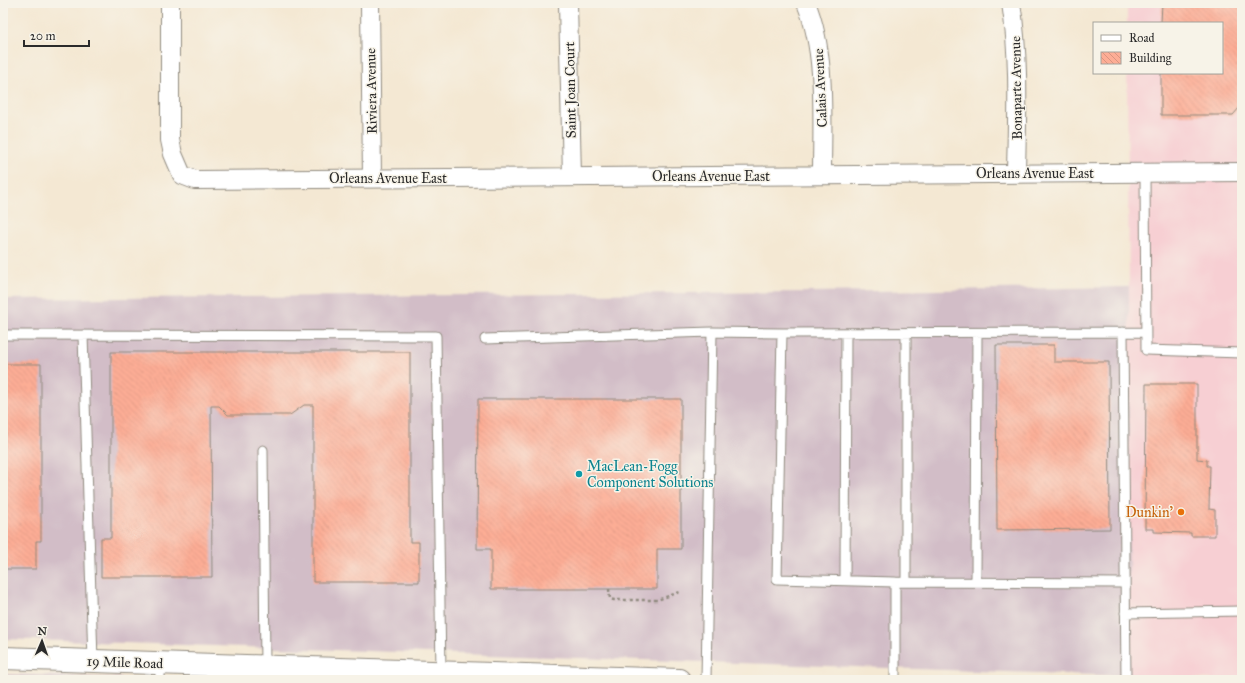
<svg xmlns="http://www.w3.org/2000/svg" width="1245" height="683" viewBox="0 0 1245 683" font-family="'IM FELL Great Primer',serif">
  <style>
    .built { fill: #f7cfd3 }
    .industrial { fill: #d2bdc7 }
    .building { fill: url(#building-back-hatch) }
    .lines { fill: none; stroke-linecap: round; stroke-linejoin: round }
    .lane-casing { stroke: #908a7f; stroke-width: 11 }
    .street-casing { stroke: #908a7f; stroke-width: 20 }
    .secondary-casing { stroke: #908a7f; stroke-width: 24 }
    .path { stroke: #908a7f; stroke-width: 2.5; stroke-dasharray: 3 3; stroke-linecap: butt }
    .lane { stroke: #fff; stroke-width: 9 }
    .street { stroke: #fff; stroke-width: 18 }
    .secondary { stroke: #fff; stroke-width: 22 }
    .culture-dot { fill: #0f9aa8; stroke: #f7f3e8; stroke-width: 1.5 }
    .food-dot { fill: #e8710a; stroke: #f7f3e8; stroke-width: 1.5 }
    .labels { text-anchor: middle; stroke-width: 3; stroke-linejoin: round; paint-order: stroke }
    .street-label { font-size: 14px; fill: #2b2b2b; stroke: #f7f3e8 }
    .culture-label { font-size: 14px; fill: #0d838f; stroke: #f7f3e8; text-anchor: start }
    .food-label { font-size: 14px; fill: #c56008; stroke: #f7f3e8; text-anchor: end }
  </style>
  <defs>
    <pattern id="building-back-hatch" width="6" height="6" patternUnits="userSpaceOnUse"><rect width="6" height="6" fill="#fdad95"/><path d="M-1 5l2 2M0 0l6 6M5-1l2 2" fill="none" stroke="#d99581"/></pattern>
  </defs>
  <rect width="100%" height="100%" fill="#f7f3e8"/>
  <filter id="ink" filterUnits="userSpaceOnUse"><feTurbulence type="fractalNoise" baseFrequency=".025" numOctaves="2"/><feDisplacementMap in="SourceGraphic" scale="8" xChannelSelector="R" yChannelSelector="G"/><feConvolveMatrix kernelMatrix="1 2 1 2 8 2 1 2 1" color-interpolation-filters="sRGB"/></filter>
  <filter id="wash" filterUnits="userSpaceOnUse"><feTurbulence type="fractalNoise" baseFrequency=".012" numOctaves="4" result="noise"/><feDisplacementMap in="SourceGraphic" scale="16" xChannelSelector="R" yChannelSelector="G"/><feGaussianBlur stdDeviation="0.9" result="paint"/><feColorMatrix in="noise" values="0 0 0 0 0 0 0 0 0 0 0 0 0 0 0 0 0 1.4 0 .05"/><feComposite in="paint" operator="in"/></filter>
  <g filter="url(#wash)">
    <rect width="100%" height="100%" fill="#f4e8d3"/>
    <path class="built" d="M1127,3H1242V680L1129,676V287L1127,73H1222V23H1127Z"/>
    <path class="industrial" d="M1129,287V676L3,639V299L812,292Z
      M3,674L194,680H3Z"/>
    <g id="blocks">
      <path class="building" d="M1162,3H1241L1240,107L1233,115H1161V73H1222V23H1161Z
        M996,345H1054V362H1109L1110,529L997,530Z
        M111,352H410V542H419V582H313V405H304L290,415H228L219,406H211L212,577H101V538H111Z
        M3,364H41V541H36V569H3Z
        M1146,384H1197V459L1207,460V466H1210L1209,509L1215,510V536H1191V533L1154,532V529H1145Z
        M478,399H681V549H657V589H491V549H477Z"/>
    </g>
  </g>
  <g filter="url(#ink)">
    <use href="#blocks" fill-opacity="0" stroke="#908a7f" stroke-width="1"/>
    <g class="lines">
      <g class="lane-casing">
        <path id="lane" d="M1145,173L1146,350L1242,353
          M1123,332L1126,680
          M3,335L436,336L441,672
          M83,335L93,661
          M485,339L712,332
          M263,450L265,666
          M845,580L846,333
          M895,582L777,579L782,333L1145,332
          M906,582V333
          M976,582L977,333
          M1125,613L1242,611
          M160,680V663
          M227,680V665
          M706,680L712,332L782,333
          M895,680V582L1125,583"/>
      </g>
      <g class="street-casing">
        <path id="street" d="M170,3V140L173,154L182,175L195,180L1242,172
          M370,3L372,178
          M568,3L572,177
          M806,3C827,53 822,121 822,175
          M1011,3C1020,59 1017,117 1016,173"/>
      </g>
      <g class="secondary-casing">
        <path id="secondary" d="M3,658L679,680"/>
      </g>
      <path class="path" d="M609,589L610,599L614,600H657L680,592"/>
      <use href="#lane" class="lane"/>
      <use href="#street" class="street"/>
      <use href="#secondary" class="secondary"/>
    </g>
  </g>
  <circle class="culture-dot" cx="579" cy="474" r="4"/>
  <circle class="food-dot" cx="1181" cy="512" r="4"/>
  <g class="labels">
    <g class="street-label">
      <text transform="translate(820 88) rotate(-93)" y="5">Calais Avenue</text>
      <text transform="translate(1016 88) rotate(-91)" y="5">Bonaparte Avenue</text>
      <text transform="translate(570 90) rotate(-91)" y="5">Saint Joan Court</text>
      <text transform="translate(371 91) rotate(-91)" y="5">Riviera Avenue</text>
      <text x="1035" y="178">Orleans Avenue East</text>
      <text x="711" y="181">Orleans Avenue East</text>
      <text x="388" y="183">Orleans Avenue East</text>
      <text transform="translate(125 662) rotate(2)" y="5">19 Mile Road</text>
    </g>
    <g class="culture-label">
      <text x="587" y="471">MacLean-Fogg<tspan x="587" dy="16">Component Solutions</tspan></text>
    </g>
    <g class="food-label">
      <text x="1173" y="517">Dunkin'</text>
    </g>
  </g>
  <rect width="1245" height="683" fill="none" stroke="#f7f3e8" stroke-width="16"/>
  <rect x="1093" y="22" width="130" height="52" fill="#f7f3e8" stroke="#a5a39c"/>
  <rect x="1101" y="35" width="20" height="6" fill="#ffffff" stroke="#a5a39c"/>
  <text x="1129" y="42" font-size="12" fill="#2b2b2b">Road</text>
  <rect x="1101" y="52" width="20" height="12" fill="url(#building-back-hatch)" stroke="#a5a39c"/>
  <text x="1129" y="62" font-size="12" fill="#2b2b2b">Building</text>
  <g transform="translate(42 641) rotate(2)" stroke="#f7f3e8" stroke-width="3" paint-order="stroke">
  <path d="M0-3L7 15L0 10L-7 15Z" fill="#2b2b2b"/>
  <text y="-6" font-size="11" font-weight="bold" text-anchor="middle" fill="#2b2b2b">N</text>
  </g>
  <path d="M24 40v6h65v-6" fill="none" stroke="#2b2b2b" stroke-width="2"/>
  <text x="30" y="40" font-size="12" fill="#2b2b2b" stroke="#f7f3e8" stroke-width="3" paint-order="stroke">20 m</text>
</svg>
